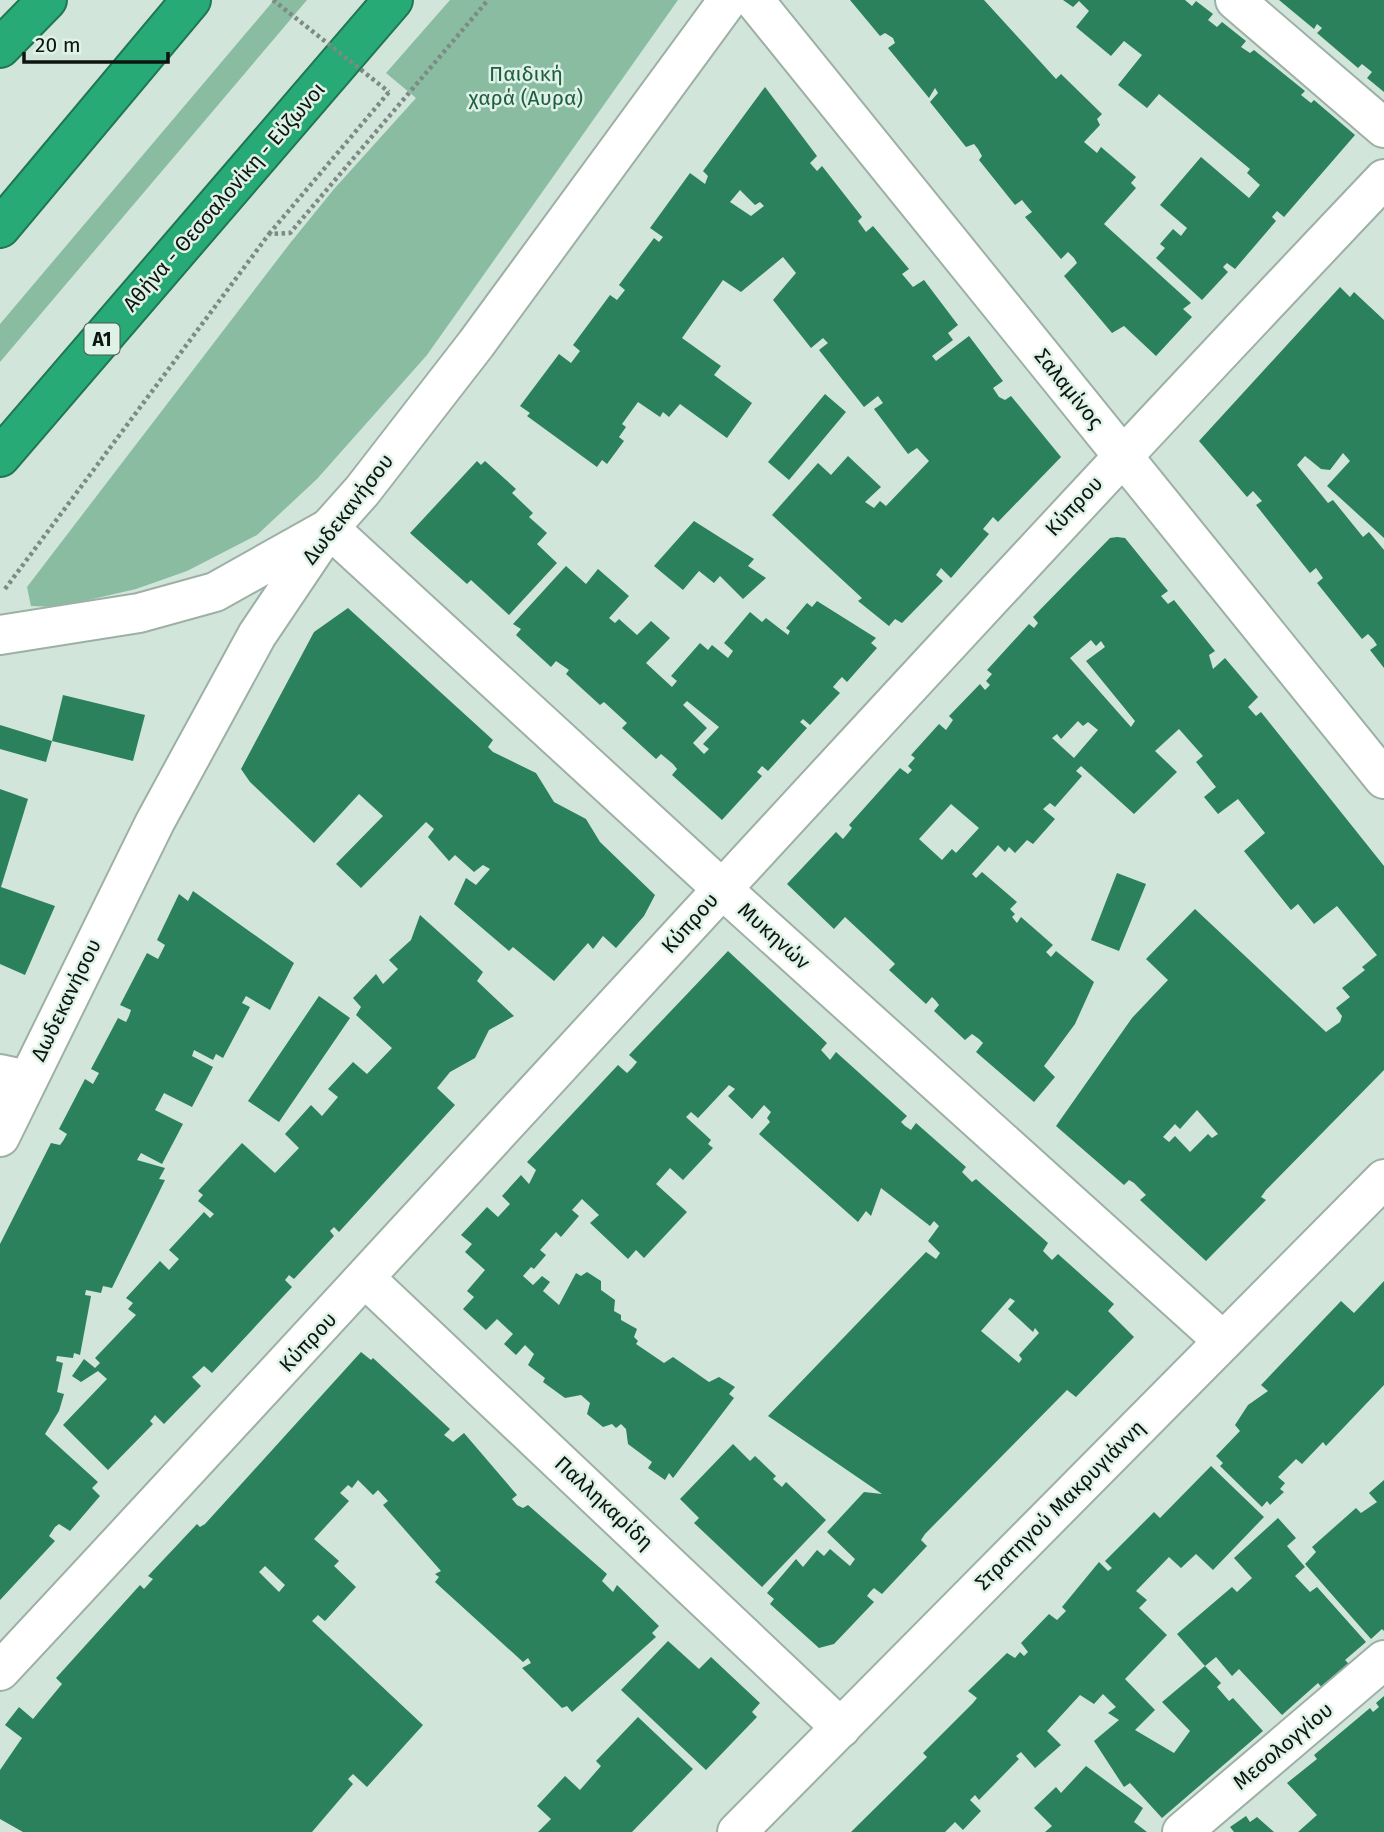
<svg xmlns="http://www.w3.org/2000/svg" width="1384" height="1832" viewBox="0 0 1384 1832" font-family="'Fira Sans',sans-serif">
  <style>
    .green { fill: #8abca1 }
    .building { fill: #2a815b; fill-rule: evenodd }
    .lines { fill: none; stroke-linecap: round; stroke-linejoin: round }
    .minor-casing { stroke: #9db0a5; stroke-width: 42 }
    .tertiary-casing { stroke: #9db0a5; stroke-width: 42 }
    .motorway-casing { stroke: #1f7653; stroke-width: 42 }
    .path { stroke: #7c8b83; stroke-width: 4.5; stroke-dasharray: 3.5 3.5; stroke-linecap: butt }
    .minor { stroke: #fff; stroke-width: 38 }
    .tertiary { stroke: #fff; stroke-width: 38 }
    .motorway { stroke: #28aa76; stroke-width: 38 }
    .path-bridge { stroke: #7c8b83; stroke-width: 4.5; stroke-dasharray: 3.5 3.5; stroke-linecap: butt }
    .labels { text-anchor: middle; stroke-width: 5; stroke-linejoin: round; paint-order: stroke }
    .shield { fill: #def2e7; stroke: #4c5751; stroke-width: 2 }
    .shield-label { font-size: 19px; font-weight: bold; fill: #0e1511 }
    .park-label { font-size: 21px; fill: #1f5d41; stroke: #def2e7 }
    .street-label { font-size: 21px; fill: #0e1511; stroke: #def2e7 }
  </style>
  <rect width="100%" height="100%" fill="#d1e5da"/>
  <path class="green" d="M274,0H307L0,362V324Z
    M450,0H678L427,355L317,479L257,535L187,571L136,589L58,607L31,606L27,587L291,242L334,189L416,98L386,73Z"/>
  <path class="building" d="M850,0H984L1056,79L1061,74L1102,114L1097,119L1100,125L1084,142L1097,153L1101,147L1136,177L1131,183L1136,188L1104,224L1191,303L1183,309L1192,317L1156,356L1124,326L1112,333L1064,276L1077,263L1074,258L1068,252L1061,259L1025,217L1032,212L1026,205L1022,200L1015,205L979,160L982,156L978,149L974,144L966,147L930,102L938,93L935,88L929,98L888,48L895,43L893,38L885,33L880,36Z
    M1063,0H1185L1192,6L1196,1L1213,14L1208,20L1217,27L1222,22L1246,41L1241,47L1250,53L1254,50L1305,91L1301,95L1311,103L1314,100L1355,135L1284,217L1277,211L1272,217L1276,221L1235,269L1227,263L1223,267L1228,272L1202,300L1156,258L1165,248L1160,244L1173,229L1181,236L1187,228L1160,205L1201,157L1249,198L1260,185L1247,173L1250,169L1159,94L1147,108L1118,85L1142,55L1124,41L1111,56L1076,27L1089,11L1079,1L1073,7Z
    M1279,0H1384V92L1367,78L1372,72L1362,64L1358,68L1317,33L1322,28L1317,24L1314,29Z
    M765,87L817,156L810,163L817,171L822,166L862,217L858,221L866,232L873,226L909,269L902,274L913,287L924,280L958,325L948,333L953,340L932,356L936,361L969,336L1003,381L993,388L999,397L1005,400L1011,396L1061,457L998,522L993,517L983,529L989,534L951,578L941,568L936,575L943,581L902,623L895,619L889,626L858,601L862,598L772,515L818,463L831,475L848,456L881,487L865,502L874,508L880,501L886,506L929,461L917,448L908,454L874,409L883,403L878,396L864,407L819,350L828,343L823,338L811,348L773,300L796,273L783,257L741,292L723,280L682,338L721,366L714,375L752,403L727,438L680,404L669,417L663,412L660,417L638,402L622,424L626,427L619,437L624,441L607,464L602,460L597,467L527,416L530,413L520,406L559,354L571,363L580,351L573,345L610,295L617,300L625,290L619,285L654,238L659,242L663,237L650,228L690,173L705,184L708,176L703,171ZM740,190L755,205L760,202L764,206L751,216L730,202Z
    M1340,287L1350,297L1354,292L1384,320V538L1327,486L1350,461L1343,453L1330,470L1321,469L1305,456L1297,465L1328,503L1333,500L1363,537L1369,532L1384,550V668L1370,650L1377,645L1373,639L1368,634L1362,639L1317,583L1323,578L1316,568L1310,573L1256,505L1262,501L1253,491L1247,497L1199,441Z
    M825,394L846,412L789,480L768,462Z
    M477,461L481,465L485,461L516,489L512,493L533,513L529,517L547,533L537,544L557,563L509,615L471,580L467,584L410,533Z
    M694,521L754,559L748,566L766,578L743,599L720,576L714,583L699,571L683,590L654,566Z
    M1117,537L1125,538L1168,591L1161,596L1168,604L1174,600L1215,651L1209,655L1213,669L1225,658L1258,697L1248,707L1256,716L1261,712L1384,866V1070L1266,1190L1261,1197L1266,1200L1206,1261L1140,1200L1146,1195L1134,1183L1129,1180L1124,1185L1056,1126L1132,1018L1168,980L1146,959L1195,909L1326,1032L1340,1022L1342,1016L1336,1008L1350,997L1342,988L1365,970L1362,967L1377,955L1337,906L1314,924L1298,904L1291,910L1244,851L1265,833L1238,799L1218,814L1204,797L1216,787L1196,762L1203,756L1179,729L1155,751L1177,772L1134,814L1081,766L1076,771L1082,776L1055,807L1050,803L1043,809L1055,819L1033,844L1027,840L1015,853L1009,847L1005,852L998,845L972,874L976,878L982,872L1017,902L1010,909L1015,914L1012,917L1017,923L1021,917L1053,945L1046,952L1051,957L1056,951L1094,982L1075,1024L1044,1066L1055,1077L1034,1102L976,1052L983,1043L979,1039L972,1034L965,1040L934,1011L939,1005L936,1001L932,997L926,1004L889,970L895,964L891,960L845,917L834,929L787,884L836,832L843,839L848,833L852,828L849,825L900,768L908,774L912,770L908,766L915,758L911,755L939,724L946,730L953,720L949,716L980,684L985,690L990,685L986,681L992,674L987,670L1029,624L1034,628L1038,623L1033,617L1110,538ZM1091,640L1096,646L1101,641L1105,647L1086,661L1135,721L1131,727L1070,658ZM1078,721L1083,726L1088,722L1098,730L1074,758L1052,738L1057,734L1061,739ZM951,804L979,828L956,853L952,849L942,860L919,839ZM1197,1110L1218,1134L1212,1138L1208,1134L1190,1152L1175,1136L1169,1142L1163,1137L1175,1124L1180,1129Z
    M566,566L586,584L598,569L629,596L609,618L615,623L619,619L637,635L651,621L670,638L646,663L672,687L677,681L671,676L700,643L708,650L712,645L728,658L733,651L724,643L750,612L762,622L766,618L788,635L790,631L786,628L807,603L812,607L817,601L876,638L871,643L877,648L847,682L842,677L839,680L833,687L840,693L810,725L803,719L800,722L807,728L768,771L762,766L757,772L762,776L722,820L672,775L677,769L673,764L661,754L656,759L622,728L627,723L604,702L600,705L566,674L569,670L556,661L551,667L516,635L521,629L513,624ZM687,701L719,727L703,744L709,749L704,754L693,743L707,728L683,705Z
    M348,608L493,740L488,747L493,752L536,773L554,802L586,819L600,842L655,895L644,916L616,948L603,936L593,949L588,943L554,981L513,947L509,951L454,904L466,878L476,885L490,869L483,865L474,872L455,855L449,861L428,837L434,829L426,822L361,888L336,864L383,816L359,794L314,843L250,782L241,769L314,632Z
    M63,695L145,715L133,761L52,741Z
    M0,725L52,741L46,762L0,749Z
    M0,789L28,799L1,887L55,906L25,975L0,964Z
    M1117,873L1146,884L1119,951L1091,940Z
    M193,891L294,963L270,1010L246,996L242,1003L250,1007L223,1058L216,1054L213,1060L194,1050L192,1056L213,1067L192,1107L164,1093L155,1110L183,1124L162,1164L141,1153L137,1160L165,1168L159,1179L165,1180L112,1288L103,1286L101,1293L86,1290L85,1295L91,1296L80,1355L74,1353L73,1358L57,1356L56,1361L63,1363L57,1392L64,1394L59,1411L45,1434L98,1482L92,1488L100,1496L70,1531L59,1524L55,1527L49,1536L55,1541L0,1600V1244L51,1143L60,1145L63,1141L67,1134L59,1129L85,1079L93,1084L99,1073L91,1069L118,1018L126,1022L129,1016L131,1010L120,1005L147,953L158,959L165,945L157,940L179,894L188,901Z
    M420,915L483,972L477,981L514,1016L489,1030L475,1058L450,1072L437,1088L455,1105L339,1232L334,1227L330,1231L334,1236L294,1279L289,1275L285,1280L292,1287L212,1373L204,1366L192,1377L201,1386L164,1424L155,1415L150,1421L153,1424L108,1470L63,1425L107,1379L98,1371L81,1382L72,1376L84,1359L95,1368L100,1363L95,1358L136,1315L128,1309L133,1303L126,1298L160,1261L169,1270L179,1259L169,1250L204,1212L210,1218L214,1214L198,1201L203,1195L198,1191L242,1143L275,1173L299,1148L285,1134L311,1105L322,1116L338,1097L328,1089L353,1062L367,1074L392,1048L356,1015L361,1007L353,998L376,974L383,984L398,969L389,960L411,940Z
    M728,951L827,1043L821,1050L830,1060L836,1052L907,1116L901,1122L905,1126L911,1130L916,1123L966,1167L962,1172L972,1182L976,1179L1048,1243L1043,1251L1052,1260L1058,1254L1114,1304L1108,1311L1134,1337L1076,1397L1067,1390L925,1534L921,1540L927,1546L882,1594L874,1588L870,1592L867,1596L874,1602L834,1644L819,1648L770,1604L774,1599L767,1593L796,1559L803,1567L817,1550L824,1556L830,1549L850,1566L855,1559L827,1532L864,1492L882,1494L768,1416L926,1252L936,1259L940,1253L928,1241L939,1226L934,1221L930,1226L881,1188L871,1216L866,1211L858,1222L759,1134L770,1122L767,1118L771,1112L764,1105L752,1119L728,1096L735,1089L729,1085L698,1118L691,1112L686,1117L711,1140L708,1144L713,1148L683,1180L670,1168L656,1184L687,1212L644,1258L636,1250L628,1259L590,1223L599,1215L582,1199L572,1210L579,1216L561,1237L556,1232L540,1250L546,1255L534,1269L531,1267L523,1276L533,1285L542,1276L550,1282L543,1291L559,1305L576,1273L581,1276L587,1272L601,1281V1290L615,1300L614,1311L621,1315V1320L637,1329L634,1337L638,1341L636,1344L664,1363L673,1357L709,1382L719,1377L735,1387L729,1394L734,1398L673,1478L669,1473L665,1480L648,1468L652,1462L628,1444L626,1429L621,1424L616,1428L612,1424L603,1427L587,1414L590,1403L581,1395L565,1398L543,1382L545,1378L528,1365L534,1354L525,1345L516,1355L504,1344L513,1334L497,1319L486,1330L463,1309L474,1297L467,1291L485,1270L465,1252L472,1244L461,1235L487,1207L498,1217L510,1204L502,1196L521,1175L529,1184L536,1170L527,1162L618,1065L627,1073L633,1067L637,1062L629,1055ZM1010,1298L1015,1301L1008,1309L1033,1332L1035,1328L1039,1333L1019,1355L1022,1359L1019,1363L981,1331Z
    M319,996L350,1018L279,1122L248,1101Z
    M1384,1281V1385L1326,1446L1323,1442L1302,1464L1296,1459L1278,1477L1285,1483L1280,1489L1284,1492L1270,1505L1267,1501L1262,1507L1220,1466L1223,1463L1216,1456L1240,1431L1235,1425L1248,1405L1268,1391L1261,1385L1341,1301L1354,1313Z
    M361,1352L371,1360L373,1358L450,1429L444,1435L453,1442L464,1433L517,1495L512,1499L517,1505L523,1508L528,1505L607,1574L602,1581L613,1592L617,1585L659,1626L652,1633L656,1637L572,1712L567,1706L562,1708L522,1668L531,1663L528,1658L523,1662L435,1582L439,1577L435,1574L441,1571L383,1505L388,1501L378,1490L373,1495L358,1480L352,1488L348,1485L340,1493L349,1501L314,1539L339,1561L334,1566L356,1587L325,1621L318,1615L312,1621L423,1725L367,1787L353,1774L348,1779L353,1784L312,1832H23L0,1819V1770L22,1738L5,1725L19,1707L33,1719L62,1684L56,1678L140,1585L144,1589L153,1579L148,1576L197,1524L200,1527L205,1524ZM265,1566L285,1585L279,1592L259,1572Z
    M733,1444L750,1461L755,1456L776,1476L773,1479L782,1487L786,1482L826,1520L762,1587L694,1523L699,1518L680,1499Z
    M1211,1466L1264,1517L1213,1570L1196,1554L1181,1568L1169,1557L1136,1591L1147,1600L1139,1608L1167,1635L1125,1679L1155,1710L1135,1730L1174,1753L1190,1731L1162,1702L1205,1666L1221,1683L1217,1687L1229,1701L1233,1698L1263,1731L1162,1818L1130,1783L1124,1787L1094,1741L1119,1720L1108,1713L1116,1707L1103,1694L1094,1704L1080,1695L1047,1731L1061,1745L1035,1768L1021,1752L1016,1756L1019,1759L979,1800L975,1795L970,1800L981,1811L963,1830L955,1822L945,1832H851L927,1757L923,1753L973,1703L977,1698L968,1691L1007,1653L1015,1658L1020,1652L1024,1656L1028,1652L1021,1643L1049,1614L1057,1620L1066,1611L1062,1607L1099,1562L1108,1571L1112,1568L1105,1561L1154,1512L1160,1518Z
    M1384,1480V1631L1382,1629L1371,1639L1305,1564L1316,1552L1312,1547L1356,1508L1361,1513L1377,1502L1369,1493Z
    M1278,1518L1296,1538L1287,1546L1305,1567L1295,1576L1310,1592L1317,1587L1366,1642L1345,1660L1350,1665L1323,1689L1318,1683L1282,1715L1239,1669L1232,1676L1216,1657L1205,1666L1177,1634L1232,1587L1237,1592L1252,1578L1234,1558Z
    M668,1641L699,1669L711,1657L760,1703L752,1712L757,1717L706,1770L621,1690Z
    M1384,1696V1832H1298L1317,1815L1287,1783L1317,1759L1314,1755L1370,1708L1373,1712L1379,1707L1376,1703Z
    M638,1717L693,1769L632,1832H538L551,1819L537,1806L565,1776L580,1790L601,1766L596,1761Z
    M1086,1766L1143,1808L1134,1822L1147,1832H1045L1052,1826L1034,1808L1056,1787L1061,1793Z
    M1246,1816L1250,1822L1257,1817L1274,1832H1234L1230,1827Z"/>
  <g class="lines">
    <g class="minor-casing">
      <path id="minor" d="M1235,0L1384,128
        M0,635L139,613L215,592L329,528L721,888L1222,1340
        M0,1074L27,1080
        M366,1279L841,1728
        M0,1671C463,1175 917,671 1384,179
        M1182,1832L1384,1660"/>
    </g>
    <g class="tertiary-casing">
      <path id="tertiary" d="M754,0L1384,779
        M0,1137L155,822L257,635L329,528L362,491L476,344L728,0
        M737,1832L1384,1179"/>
    </g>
    <g class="motorway-casing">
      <path id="motorway" d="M0,48L47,0
        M0,228L191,0
        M0,457L393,0"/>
    </g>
    <path class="path" d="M269,234L389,92
      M5,589L269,234L290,233L488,0"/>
    <use href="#minor" class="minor"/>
    <use href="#tertiary" class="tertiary"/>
    <use href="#motorway" class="motorway"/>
    <path class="path-bridge" d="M273,0L389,92"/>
  </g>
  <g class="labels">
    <rect class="shield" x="84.5" y="323.5" width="35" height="31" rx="5"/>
    <g class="shield-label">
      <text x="102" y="346">Α1</text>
    </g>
    <g class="park-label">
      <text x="526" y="81">Παιδική<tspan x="526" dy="24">χαρά (Αυρα)</tspan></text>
    </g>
    <g class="street-label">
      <text transform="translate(224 197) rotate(-49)" y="7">Αθήνα - Θεσσαλονίκη - Εύζωνοι</text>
      <text transform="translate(1069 389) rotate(51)" y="7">Σαλαμίνος</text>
      <text transform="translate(1074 506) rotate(-47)" y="7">Κύπρου</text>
      <text transform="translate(348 509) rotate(-52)" y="7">Δωδεκανήσου</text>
      <text transform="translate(690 923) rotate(-48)" y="7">Κύπρου</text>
      <text transform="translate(774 936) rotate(42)" y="7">Μυκηνών</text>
      <text transform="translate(66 1000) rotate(-64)" y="7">Δωδεκανήσου</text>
      <text transform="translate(308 1342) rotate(-47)" y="7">Κύπρου</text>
      <text transform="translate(604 1503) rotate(43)" y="7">Παλληκαρίδη</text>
      <text transform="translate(1060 1505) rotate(-45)" y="7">Στρατηγού Μακρυγιάννη</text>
      <text transform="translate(1283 1746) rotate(-40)" y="7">Μεσολογγίου</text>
    </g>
  </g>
  <path d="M24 52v10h144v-10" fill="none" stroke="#0e1511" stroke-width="3.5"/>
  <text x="35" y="52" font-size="21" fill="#0e1511" stroke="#def2e7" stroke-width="5" paint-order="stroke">20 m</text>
</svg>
